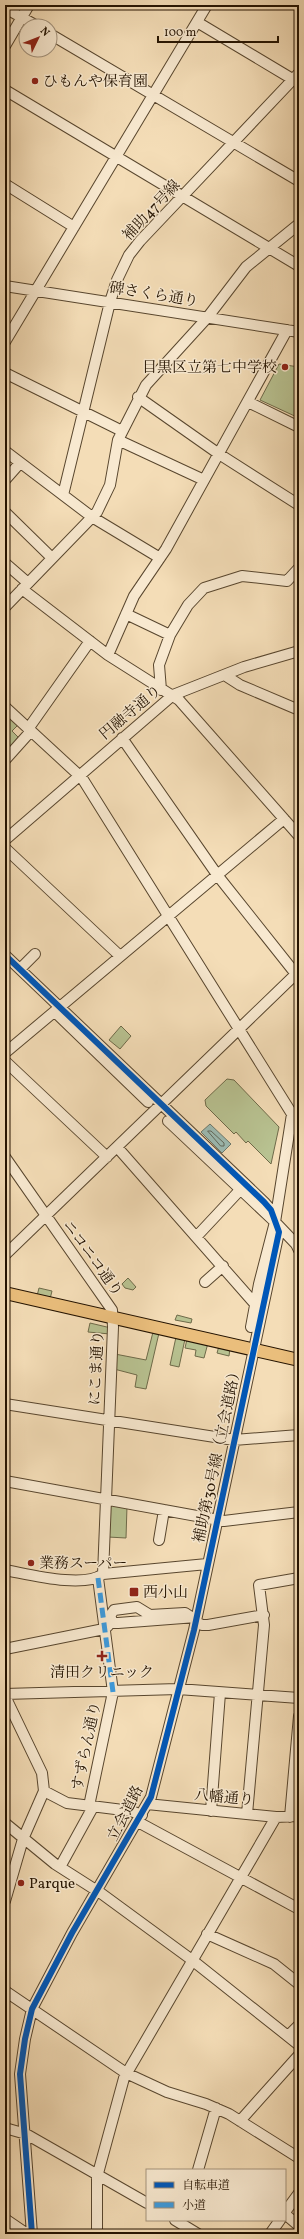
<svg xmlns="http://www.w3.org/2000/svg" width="304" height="2239" viewBox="0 0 304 2239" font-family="Vollkorn,'Noto Serif JP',serif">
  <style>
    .green { fill: #b8c291; stroke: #6e6a49 }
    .water { fill: #9cbbb3; stroke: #6c786c }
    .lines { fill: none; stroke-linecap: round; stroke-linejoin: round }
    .shore { stroke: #60675a; stroke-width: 1 }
    .minor-casing { stroke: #58462e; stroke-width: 12 }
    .major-casing { stroke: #241301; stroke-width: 14 }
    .minor { stroke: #f8e9d0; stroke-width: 10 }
    .major { stroke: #eabe7c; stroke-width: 12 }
    .quiet { stroke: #3c9add; stroke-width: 5; stroke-dasharray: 10 5; stroke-linecap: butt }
    .cycleway-casing { stroke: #f8e9d0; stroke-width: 8 }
    .cycleway { stroke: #0057b8; stroke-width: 6 }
    .poi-dot { fill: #8f2418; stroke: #f8e9d0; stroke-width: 1.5 }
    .labels { text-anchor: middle; stroke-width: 3; stroke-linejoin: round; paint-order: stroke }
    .poi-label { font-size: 15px; fill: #241301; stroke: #f8e9d0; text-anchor: start }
    .street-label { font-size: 15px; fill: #241301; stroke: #f8e9d0 }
  </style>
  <rect width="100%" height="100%" fill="#f4ddb7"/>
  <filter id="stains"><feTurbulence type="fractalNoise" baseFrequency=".005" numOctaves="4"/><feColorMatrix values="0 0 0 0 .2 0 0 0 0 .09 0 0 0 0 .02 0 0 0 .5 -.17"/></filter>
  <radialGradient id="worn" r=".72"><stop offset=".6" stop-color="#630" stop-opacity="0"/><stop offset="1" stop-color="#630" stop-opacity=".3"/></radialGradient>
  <path class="green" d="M279,364L299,367V418L260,400Z
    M5,711L19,724L12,731L18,737L7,752L5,750Z
    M121,1026L131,1036L120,1049L109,1040Z
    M227,1079L234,1080L279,1127L271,1164L248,1141L246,1143L236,1132L234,1134L206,1106L205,1100Z
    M128,1278L136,1287L133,1290L125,1288L122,1284Z
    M39,1288L52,1291L50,1299L37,1296Z
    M177,1315L192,1319L191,1323L175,1320Z
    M90,1323L111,1328L110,1334L88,1332Z
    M153,1332L159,1333L146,1389L135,1387L137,1375L114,1369L115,1354L146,1360Z
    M176,1337L185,1339L179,1367L170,1365Z
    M187,1339L208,1343L204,1358L195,1356L196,1350L185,1348Z
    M219,1346L230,1348L229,1356L217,1353Z
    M110,1503L127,1506L126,1538L108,1537Z"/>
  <path class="water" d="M210,1124L231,1144L222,1153L201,1132Z"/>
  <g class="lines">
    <path class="shore" d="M208,1131H211L224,1143V1146H221Z"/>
    <g class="minor-casing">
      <path id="minor" d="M5,8L37,26
        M197,22L299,83
        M50,34L299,181
        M5,46L29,5
        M5,90L299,266
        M5,184L74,227
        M5,286L299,332
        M5,342L207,5
        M5,373L122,431
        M138,397L219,454L299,505
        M248,402L299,427
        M118,440L204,480
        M5,451L92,517L160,558
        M5,480L20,463
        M63,495L110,302L117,280L129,255L140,241L299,73
        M5,512L52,558
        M5,563L28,583
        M22,589L108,655L179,700L299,836
        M5,607L97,512L110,485L118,440L146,385L207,318L246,267L299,224
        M126,614L170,635
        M108,655L134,596L166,549L287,330
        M226,676L240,685L299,710
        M161,690L159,665L170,635L188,605L204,588L242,576L287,581L299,568
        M5,707L82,778L292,1114L275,1222L259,1284L251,1327
        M28,729L90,641
        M122,738L218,876L299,978
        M5,760L31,731
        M5,840L173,695L244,667L299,651
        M5,848L120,956
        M5,955L264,1202L271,1210L279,1232L194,1630L151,1797L72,1933L32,2009L25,2039L20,2074L32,2234
        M20,969L35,954
        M59,1016L148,1102
        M5,1053L284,819
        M5,1061L107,1157
        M168,1121L275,1222L296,1244L299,1250
        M117,1147L255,1304
        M5,1157L112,1310L113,1327L103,1574
        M197,1236L240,1190
        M5,1255L299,971
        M205,1282L223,1266
        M5,1404L234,1440L299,1435
        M5,1481L224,1521L299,1512
        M159,1540L164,1510
        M5,1570C28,1574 84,1589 103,1574L207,1564
        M191,1617L185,1613L150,1615L137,1607L114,1610L110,1616L113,1623H118L196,1617
        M195,1621L202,1625H208L264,1615
        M5,1649L104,1629L108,1626
        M5,1694L178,1689L299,1698
        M5,1696L42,1773L44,1791L23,1839L5,1901
        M44,1791L67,1803L131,1811L142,1815
        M147,1804L276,1817L299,1816
        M89,1806L113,1692L98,1578
        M211,1811L220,1693
        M247,1814L264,1625L259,1585L299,1578
        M290,1817L299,1716
        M138,1822L299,1909
        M5,1823L55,1864L102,1894L192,1960L299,2045
        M60,1867L93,1807
        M207,1934L274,1964L299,1984
        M5,1991L126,2073L167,2092L206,2104L229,2114L299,2158
        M289,2035L299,2025
        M240,2121L299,2055
        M5,2128L26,2134L147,2203
        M198,2170L216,2108
        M285,2212L299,2193
        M285,2214L299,2226
        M5,2219L27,2234
        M175,2220L198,2234
        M97,2234V2177L124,2078L276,1817
        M270,2234L280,2220"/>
    </g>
    <g class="major-casing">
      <path id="major" d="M5,1293L299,1360"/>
    </g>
    <use href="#minor" class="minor"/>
    <use href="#major" class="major"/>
    <path class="quiet" d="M98,1578L113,1692"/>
    <g class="cycleway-casing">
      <path id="cycleway" d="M5,955L264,1202L271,1210L279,1232L194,1630L151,1797L72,1933L32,2009L25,2039L20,2074L32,2234"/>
    </g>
    <use href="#cycleway" class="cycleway"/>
  </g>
  <g class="poi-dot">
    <circle cx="35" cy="81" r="4"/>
    <circle cx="285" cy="367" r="4"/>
    <circle cx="31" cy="1563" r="4"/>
    <rect x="129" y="1587" width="10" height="10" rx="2"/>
    <path d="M100 1650h4v4h4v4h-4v4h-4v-4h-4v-4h4z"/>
    <circle cx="21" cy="1883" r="4"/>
  </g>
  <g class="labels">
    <g class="poi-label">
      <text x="43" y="86">ひもんや保育園</text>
      <text x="277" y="372" text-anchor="end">目黒区立第七中学校</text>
      <text x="39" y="1568">業務スーパー</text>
      <text x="143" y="1597">西小山</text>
      <text x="102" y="1677" text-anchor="middle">清田クリニック</text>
      <text x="29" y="1888">Parque</text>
    </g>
    <g class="street-label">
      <text transform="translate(151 210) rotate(-47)" y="5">補助47号線</text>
      <text transform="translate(154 294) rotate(9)" y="5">碑さくら通り</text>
      <text transform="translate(130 712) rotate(-40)" y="5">円融寺通り</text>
      <text transform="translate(93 1258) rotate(54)" y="5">ニコニコ通り</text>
      <text transform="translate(96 1368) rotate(-87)" y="5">にこま通り</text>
      <text transform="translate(217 1454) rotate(-78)" y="5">補助第30号線（立会道路）</text>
      <text transform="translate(86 1746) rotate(-78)" y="5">すずらん通り</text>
      <text transform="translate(224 1797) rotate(5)" y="5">八幡通り</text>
      <text transform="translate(125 1813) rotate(-63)" y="5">立会道路</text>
    </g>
  </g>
  <rect width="304" height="2239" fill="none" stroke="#f4ddb7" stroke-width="20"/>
  <rect x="6" y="6" width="292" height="2227" fill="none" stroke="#241301" stroke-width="2"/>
  <rect x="10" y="10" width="284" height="2219" fill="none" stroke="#241301"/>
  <rect x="146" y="2169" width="140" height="52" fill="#f8e9d0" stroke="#a3937d"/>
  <rect x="154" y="2182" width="20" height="6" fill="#0057b8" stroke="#a3937d"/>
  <text x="182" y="2189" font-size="12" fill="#241301">自転車道</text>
  <rect x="154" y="2202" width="20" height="6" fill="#3c9add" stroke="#a3937d"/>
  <text x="182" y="2209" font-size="12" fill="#241301">小道</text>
  <g transform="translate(38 38) rotate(47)"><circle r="19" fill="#f8e9d0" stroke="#a3937d"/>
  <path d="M0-3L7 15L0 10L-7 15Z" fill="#8f2418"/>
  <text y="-6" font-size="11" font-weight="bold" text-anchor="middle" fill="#241301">N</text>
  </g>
  <path d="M158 36v6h120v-6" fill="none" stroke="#241301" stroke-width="2"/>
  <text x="164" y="36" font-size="12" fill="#241301" stroke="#f8e9d0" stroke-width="3" paint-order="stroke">100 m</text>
  <rect width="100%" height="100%" filter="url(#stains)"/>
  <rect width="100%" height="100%" fill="url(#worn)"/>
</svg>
